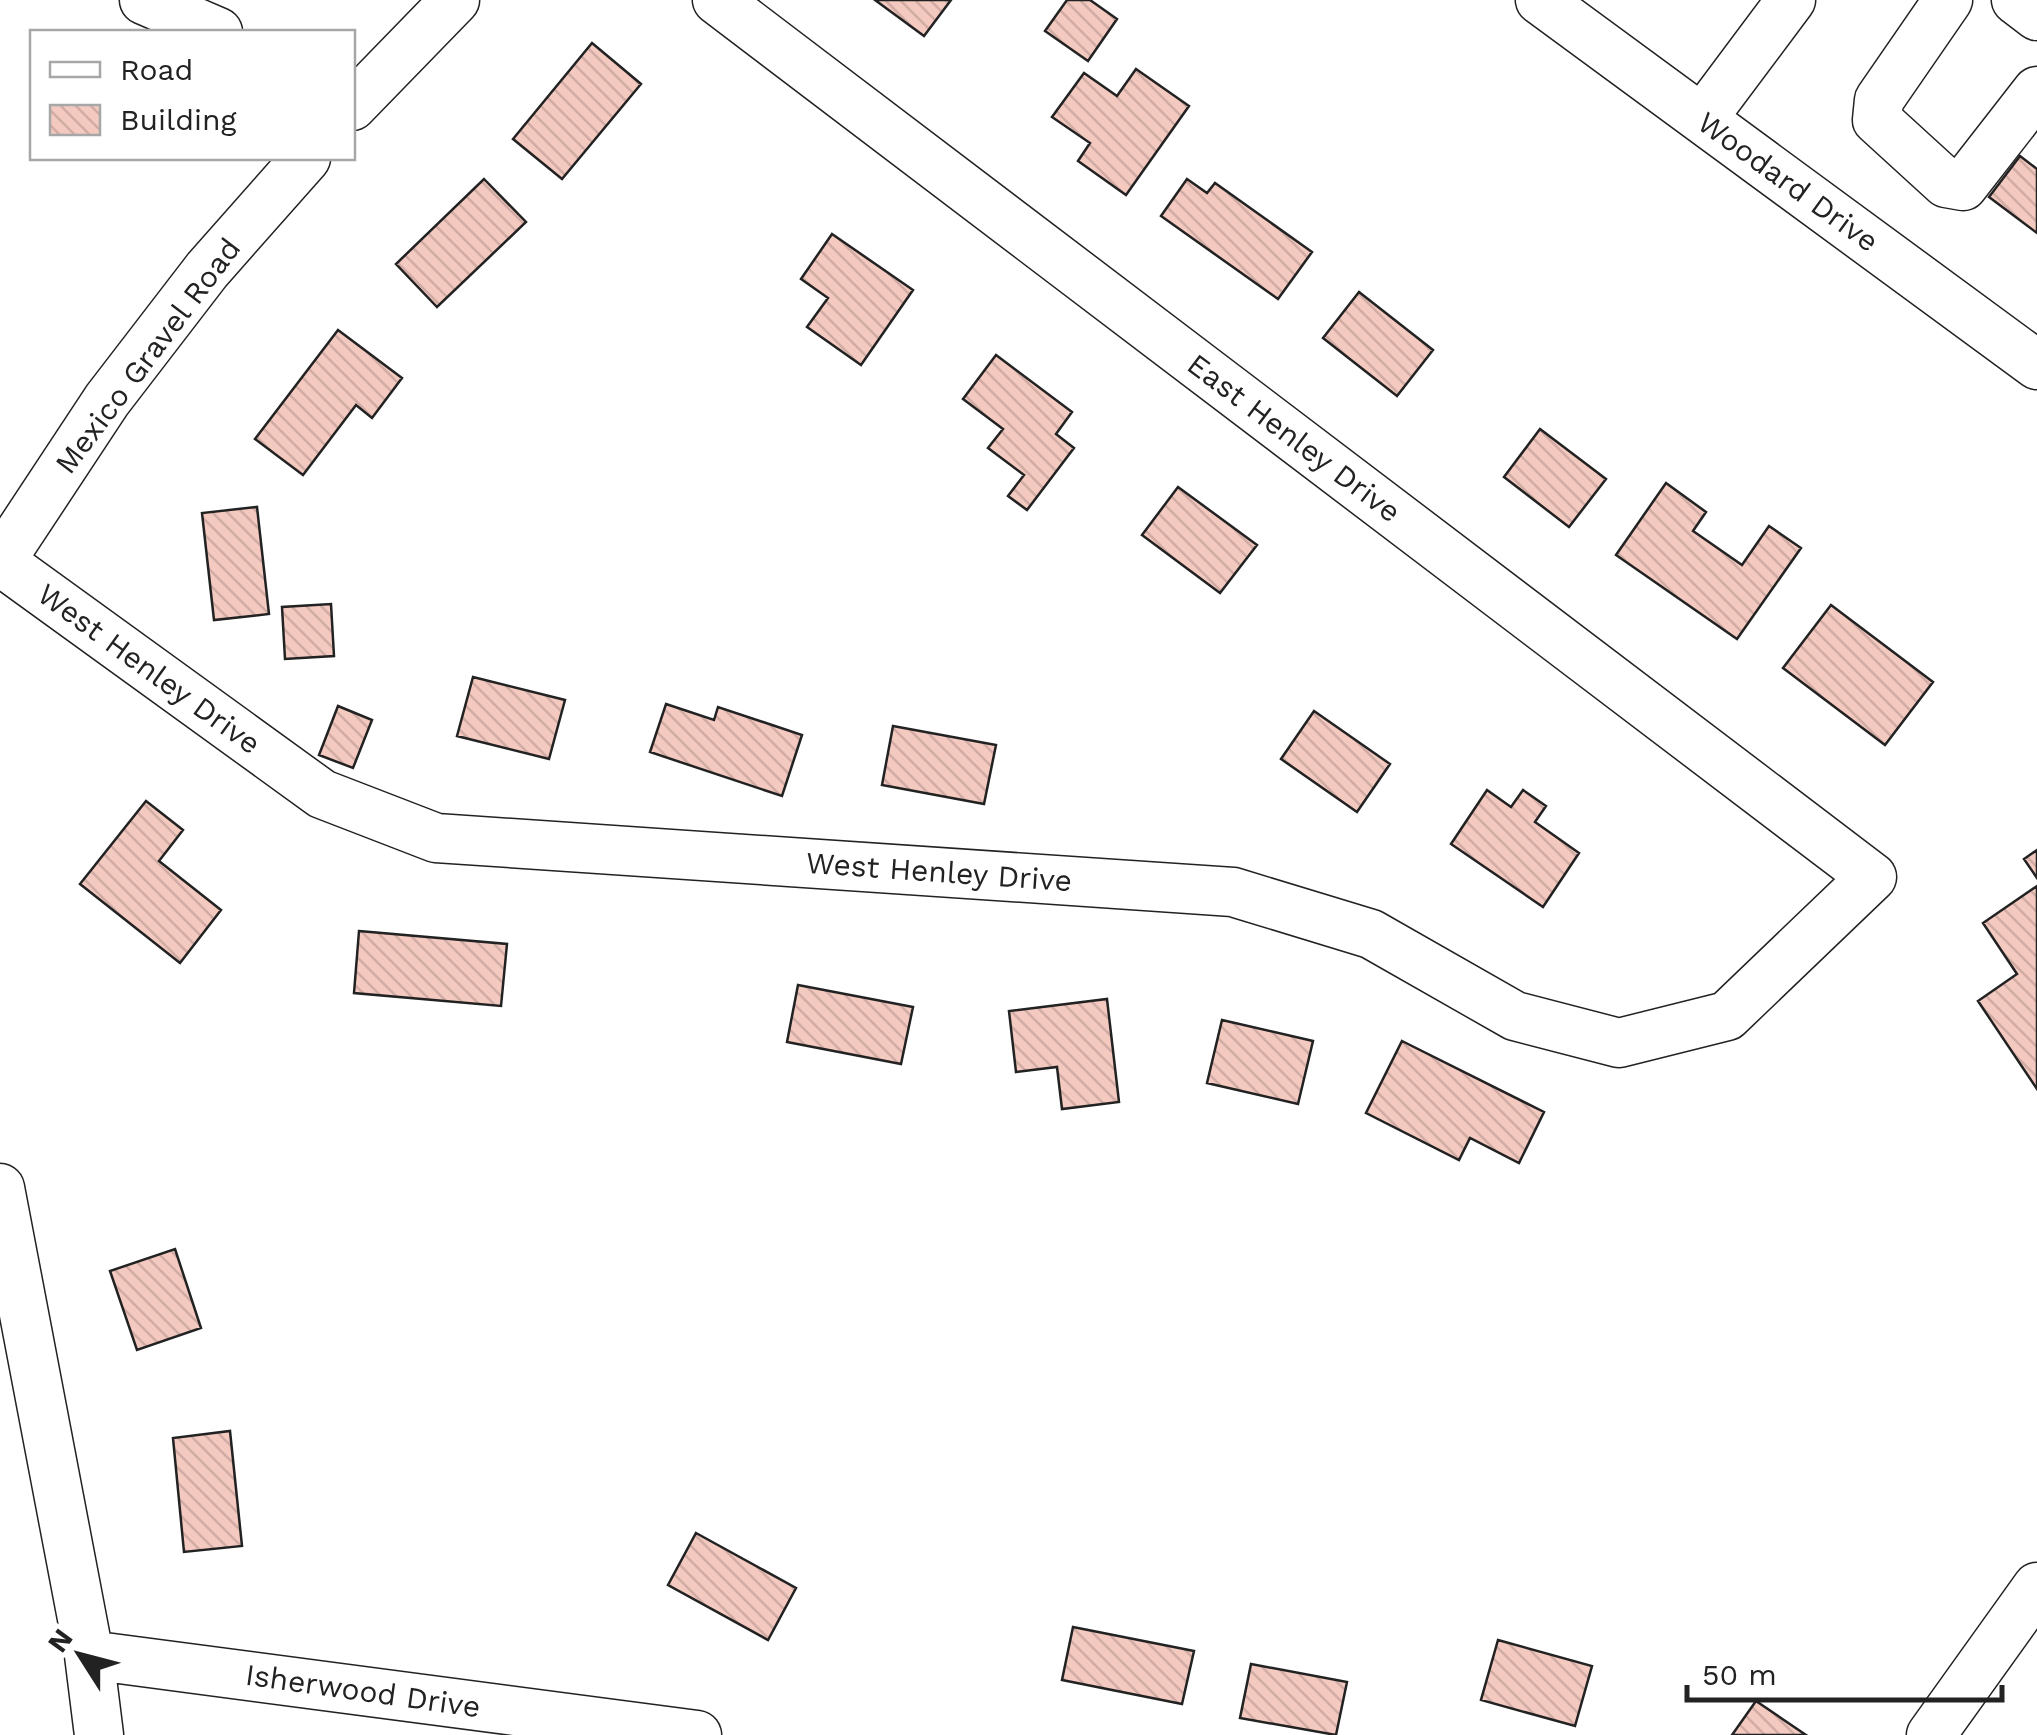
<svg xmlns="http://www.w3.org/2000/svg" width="2037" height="1735" viewBox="0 0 2037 1735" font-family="'Work Sans',sans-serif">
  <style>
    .building { fill: url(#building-back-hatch); stroke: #222; stroke-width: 2.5 }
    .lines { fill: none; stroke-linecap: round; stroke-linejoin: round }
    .minor-casing { stroke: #222; stroke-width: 51 }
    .minor { stroke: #fff; stroke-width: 48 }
    .labels { text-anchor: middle; stroke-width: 8; stroke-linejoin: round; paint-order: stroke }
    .street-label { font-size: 30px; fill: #222; stroke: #fff }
  </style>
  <defs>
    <pattern id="building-back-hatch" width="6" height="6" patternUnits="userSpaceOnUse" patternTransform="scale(2.5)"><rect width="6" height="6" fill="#f3c9c0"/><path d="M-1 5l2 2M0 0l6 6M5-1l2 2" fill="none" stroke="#d0aca5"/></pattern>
  </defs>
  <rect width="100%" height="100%" fill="#fff"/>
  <path class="building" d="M875,0H951L924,36Z
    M1067,0H1090L1117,19L1088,61L1045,31Z
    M592,43L641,84L562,179L513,139Z
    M1136,69L1189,106L1126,195L1078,161L1090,143L1052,117L1084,73L1117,96Z
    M2020,156L2037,169V233L1989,197Z
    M484,179L526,222L437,307L396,264Z
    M1187,179L1207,193L1215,183L1312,252L1278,299L1161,216Z
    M832,234L913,290L861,365L807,327L828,298L801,279Z
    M1359,292L1433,350L1397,396L1323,338Z
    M338,330L402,378L372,418L356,405L303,475L255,439Z
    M996,355L1072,412L1056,434L1074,448L1027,510L1008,496L1024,475L988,448L1003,429L963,399Z
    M1540,429L1606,479L1569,527L1504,477Z
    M1666,483L1706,512L1693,531L1742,565L1769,526L1801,548L1737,639L1616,555Z
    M1178,487L1257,545L1220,593L1142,535Z
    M257,507L269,614L214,620L202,513Z
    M331,604L334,656L285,659L282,607Z
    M1831,605L1933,682L1885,745L1783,668Z
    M473,677L565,700L549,759L457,736Z
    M666,704L714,720L718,707L802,735L782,796L650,752Z
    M338,706L372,720L353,768L319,755Z
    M1314,711L1390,764L1357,812L1281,759Z
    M893,726L996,745L984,804L882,785Z
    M1487,790L1511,807L1523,790L1546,806L1535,822L1579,853L1543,907L1451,844Z
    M146,801L183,830L159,861L221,910L180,963L80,884Z
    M2037,850V878L2024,859Z
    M2037,886V1089L1978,1001L2017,974L1983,923Z
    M359,931L507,944L501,1006L354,993Z
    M798,985L913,1007L901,1064L787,1042Z
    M1107,999L1119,1102L1062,1109L1057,1067L1016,1072L1009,1011Z
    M1222,1020L1313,1041L1298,1104L1207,1083Z
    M1402,1041L1544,1112L1519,1163L1470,1138L1459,1160L1366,1113Z
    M175,1249L201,1328L137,1350L110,1271Z
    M230,1431L242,1546L184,1552L173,1438Z
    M696,1533L796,1588L768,1640L668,1585Z
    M1073,1627L1194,1651L1182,1704L1062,1680Z
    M1498,1640L1592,1666L1575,1726L1481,1700Z
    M1251,1664L1347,1682L1336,1735L1240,1718Z
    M1756,1701L1806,1735H1732Z"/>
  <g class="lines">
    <g class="minor-casing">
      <path id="minor" d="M144,0L218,32
        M1540,0L2037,365
        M1948,0L1879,100L1877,120L1946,183L1963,186L2037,91
        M2016,0L2037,16
        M352,106L455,0
        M1702,119L1791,0
        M0,561L322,794L436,838L1233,892L1371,934L1515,1016L1619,1043L1727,1016L1872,877L717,0
        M0,562L107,400L207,270L306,158
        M0,1188L89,1655L99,1735
        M89,1655L697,1735
        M1931,1735L2037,1587"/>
    </g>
    <use href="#minor" class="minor"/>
  </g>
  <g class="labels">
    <g class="street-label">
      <text transform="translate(1788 182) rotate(36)" y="10">Woodard Drive</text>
      <text transform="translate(148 356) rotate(-53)" y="10">Mexico Gravel Road</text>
      <text transform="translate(1294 438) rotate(37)" y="10">East Henley Drive</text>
      <text transform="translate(149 669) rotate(36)" y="10">West Henley Drive</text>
      <text transform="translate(939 872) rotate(4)" y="10">West Henley Drive</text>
      <text transform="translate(363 1691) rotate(8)" y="10">Isherwood Drive</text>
    </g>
  </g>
  <rect x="30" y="30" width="325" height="130" fill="#ffffff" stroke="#a7a7a7" stroke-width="2.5"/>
  <rect x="50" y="62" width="50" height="15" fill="#ffffff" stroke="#a7a7a7" stroke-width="2.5"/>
  <text x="120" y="80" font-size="30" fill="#222222">Road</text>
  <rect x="50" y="105" width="50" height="30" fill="url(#building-back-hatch)" stroke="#a7a7a7" stroke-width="2.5"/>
  <text x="120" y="130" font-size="30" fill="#222222">Building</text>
  <g transform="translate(80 1655) rotate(306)" stroke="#ffffff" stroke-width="8" paint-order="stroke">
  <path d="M0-8L18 38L0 25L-18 38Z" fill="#222222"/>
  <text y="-15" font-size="28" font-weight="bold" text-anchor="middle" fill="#222222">N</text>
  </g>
  <path d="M1687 1685v15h315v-15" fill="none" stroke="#222222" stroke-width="5"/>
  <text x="1702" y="1685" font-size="30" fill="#222222" stroke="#ffffff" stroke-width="8" paint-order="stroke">50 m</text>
</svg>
